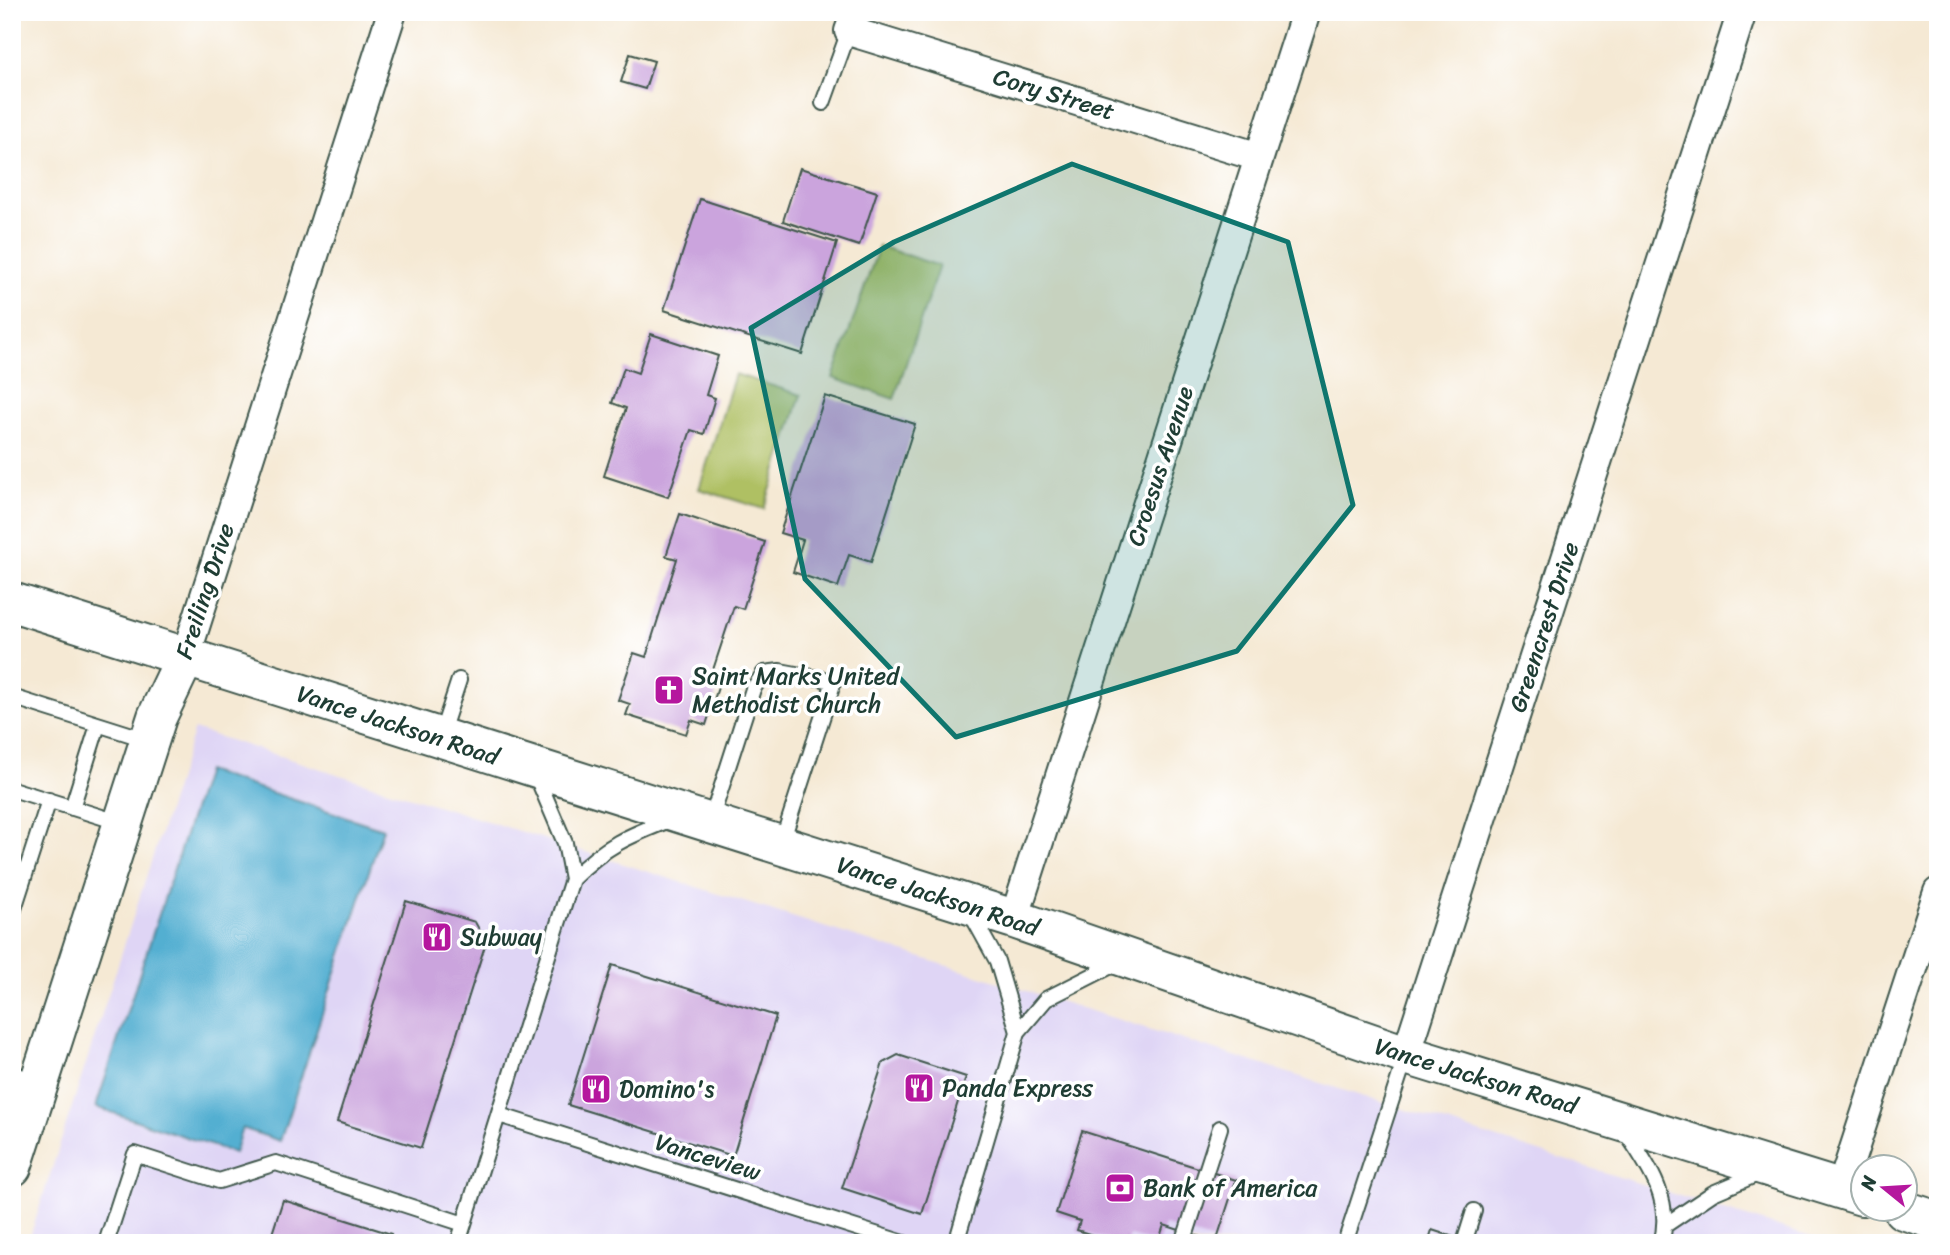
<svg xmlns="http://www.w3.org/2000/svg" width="1950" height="1255" viewBox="0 0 1950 1255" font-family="Sriracha,sans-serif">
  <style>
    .built { fill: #dfd5f5 }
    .green { fill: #afc063; stroke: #677e4c; stroke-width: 2 }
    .water { fill: #53afd1; stroke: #397682; stroke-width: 2 }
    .building { fill: #cba4dd }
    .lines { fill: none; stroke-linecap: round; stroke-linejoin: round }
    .lane-casing { stroke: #3f574c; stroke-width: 18 }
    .street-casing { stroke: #3f574c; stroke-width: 32 }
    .secondary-casing { stroke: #3f574c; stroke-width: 42 }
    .lane { stroke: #fff; stroke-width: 14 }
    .street { stroke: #fff; stroke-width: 28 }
    .secondary { stroke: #fff; stroke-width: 38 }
    .marked { fill: #0f766e; fill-opacity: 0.2; stroke: #0f766e; stroke-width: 5; stroke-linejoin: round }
    .labels { text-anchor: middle; stroke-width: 7; stroke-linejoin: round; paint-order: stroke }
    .street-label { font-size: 24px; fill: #1f3d34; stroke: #fff }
    .poi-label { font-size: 24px; fill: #1f3d34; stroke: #fff; text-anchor: start }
  </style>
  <rect width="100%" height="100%" fill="#fff"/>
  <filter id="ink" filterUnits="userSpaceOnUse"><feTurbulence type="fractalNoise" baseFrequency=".0143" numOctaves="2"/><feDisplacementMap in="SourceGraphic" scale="14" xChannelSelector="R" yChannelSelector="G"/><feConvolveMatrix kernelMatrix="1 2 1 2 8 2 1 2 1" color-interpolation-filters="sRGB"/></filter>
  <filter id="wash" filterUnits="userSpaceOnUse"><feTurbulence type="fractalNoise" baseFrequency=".00686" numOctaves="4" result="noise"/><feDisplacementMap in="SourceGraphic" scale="28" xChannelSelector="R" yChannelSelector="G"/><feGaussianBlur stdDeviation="1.57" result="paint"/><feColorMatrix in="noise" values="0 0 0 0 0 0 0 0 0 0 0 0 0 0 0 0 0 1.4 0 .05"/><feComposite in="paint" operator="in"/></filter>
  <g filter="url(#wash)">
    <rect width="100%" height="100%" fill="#f5e9d4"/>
    <path class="built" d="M194,729L1829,1243H28Z"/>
    <path class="green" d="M879,246L939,266L894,399L833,378Z
      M735,374L801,395L764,509L699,489Z"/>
    <path class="water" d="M206,771L383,829L280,1141L242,1128L234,1153L96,1107Z"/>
    <g id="blocks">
      <path class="building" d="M630,54L654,61L645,89L621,82Z
        M800,168L877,192L859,246L783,221Z
        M700,199L837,243L802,354L664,310Z
        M651,334L718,356L706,395L715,398L704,434L691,430L668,497L604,476L626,408L612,403L624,368L638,373Z
        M825,396L915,424L871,562L849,555L838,587L793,572L803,540L780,533Z
        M680,514L765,542L743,609L734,606L710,679L720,681L706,725L691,720L686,734L626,715L630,704L618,700L634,653L646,657L677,559L666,556Z
        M406,901L475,922L486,942L421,1148L337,1122Z
        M612,965L776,1016L733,1156L568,1105Z
        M898,1055L966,1077L922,1214L842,1188L883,1063Z
        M1082,1131L1236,1180L1216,1242L1164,1225L1158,1243L1129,1236L1127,1243H1117L1077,1230L1080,1221L1056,1213Z
        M283,1200L391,1234L388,1243H269Z
        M1432,1230L1469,1242V1243H1428Z"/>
    </g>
  </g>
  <g filter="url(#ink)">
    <use href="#blocks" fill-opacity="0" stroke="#3f574c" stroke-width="2"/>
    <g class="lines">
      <g class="lane-casing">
        <path id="lane" d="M823,103L849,31
          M12,697L148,740
          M441,735L459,680
          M536,775L565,843L572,879
          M12,789L121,823
          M72,808L98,725
          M710,823L753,689L764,673L780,671L834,681L781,845
          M971,914L997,961L1018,1032
          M12,915L49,800
          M12,1073L38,1082
          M499,1115L904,1243
          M1624,1130C1647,1164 1674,1200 1661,1243
          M1667,1224L1713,1193L1760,1173
          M106,1243L135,1154L219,1181L276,1163L464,1224
          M458,1243L572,879C606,845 628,836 672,819
          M956,1243L1018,1032L1046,999L1117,963
          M1183,1243L1220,1128
          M1345,1243L1406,1056
          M1464,1243L1474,1211"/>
      </g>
      <g class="street-casing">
        <path id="street" d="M856,12L849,31L1259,157
          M185,658L392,12
          M1014,919L1306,12
          M1406,1055L1742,12
          M1841,1189L1938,892"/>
      </g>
      <g class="secondary-casing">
        <path id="secondary" d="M12,602L1014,919L1406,1055L1862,1196
          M12,1167L157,717L185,658
          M1903,1210L1938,1221"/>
      </g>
      <use href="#lane" class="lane"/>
      <use href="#street" class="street"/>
      <use href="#secondary" class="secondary"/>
    </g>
  </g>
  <path class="marked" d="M1072,164L1288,242L1353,505L1237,651L956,737L805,579L751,328L894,242Z"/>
  <defs>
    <g id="church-square" transform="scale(1.575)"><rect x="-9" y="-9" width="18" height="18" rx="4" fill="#b5179e" stroke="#fff"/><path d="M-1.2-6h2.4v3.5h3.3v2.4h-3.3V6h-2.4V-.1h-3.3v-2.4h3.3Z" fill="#fff"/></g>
    <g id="restaurant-square" transform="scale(1.575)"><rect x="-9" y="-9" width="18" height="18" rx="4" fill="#b5179e" stroke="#fff"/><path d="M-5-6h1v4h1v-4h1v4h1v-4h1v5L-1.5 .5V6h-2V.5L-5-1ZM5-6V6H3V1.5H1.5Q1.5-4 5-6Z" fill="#fff"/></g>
    <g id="bank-square" transform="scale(1.575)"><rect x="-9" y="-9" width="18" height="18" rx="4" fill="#b5179e" stroke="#fff"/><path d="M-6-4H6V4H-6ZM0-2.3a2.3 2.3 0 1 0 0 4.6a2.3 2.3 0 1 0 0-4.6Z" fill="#fff"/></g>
  </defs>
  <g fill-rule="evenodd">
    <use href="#church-square" x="669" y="690"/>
    <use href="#restaurant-square" x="437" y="937"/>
    <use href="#restaurant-square" x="919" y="1088"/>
    <use href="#restaurant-square" x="596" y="1089"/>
    <use href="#bank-square" x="1120" y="1188"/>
  </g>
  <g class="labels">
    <g class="street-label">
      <text transform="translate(1054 94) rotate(17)" y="8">Cory Street</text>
      <text transform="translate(1160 466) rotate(-72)" y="8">Croesus Avenue</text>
      <text transform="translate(205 591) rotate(-72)" y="8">Freiling Drive</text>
      <text transform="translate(1544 627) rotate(-72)" y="8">Greencrest Drive</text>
      <text transform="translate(398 725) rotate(18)" y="8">Vance Jackson Road</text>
      <text transform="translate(938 896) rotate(18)" y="8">Vance Jackson Road</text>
      <text transform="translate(1476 1076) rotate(17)" y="8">Vance Jackson Road</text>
      <text transform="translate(708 1157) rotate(17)" y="8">Vanceview</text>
    </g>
    <g class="poi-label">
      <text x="692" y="684">Saint Marks United<tspan x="692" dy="28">Methodist Church</tspan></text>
      <text x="460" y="945">Subway</text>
      <text x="942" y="1096">Panda Express</text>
      <text x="619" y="1097">Domino's</text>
      <text x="1143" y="1196">Bank of America</text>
    </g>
  </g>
  <rect width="1950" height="1255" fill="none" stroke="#fff" stroke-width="42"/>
  <g transform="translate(1884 1188) rotate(288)"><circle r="33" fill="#ffffff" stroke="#a5b1ae" stroke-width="2"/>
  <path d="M0-5L12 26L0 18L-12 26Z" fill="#b5179e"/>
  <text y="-10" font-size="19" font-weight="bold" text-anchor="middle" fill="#1f3d34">N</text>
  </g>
</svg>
